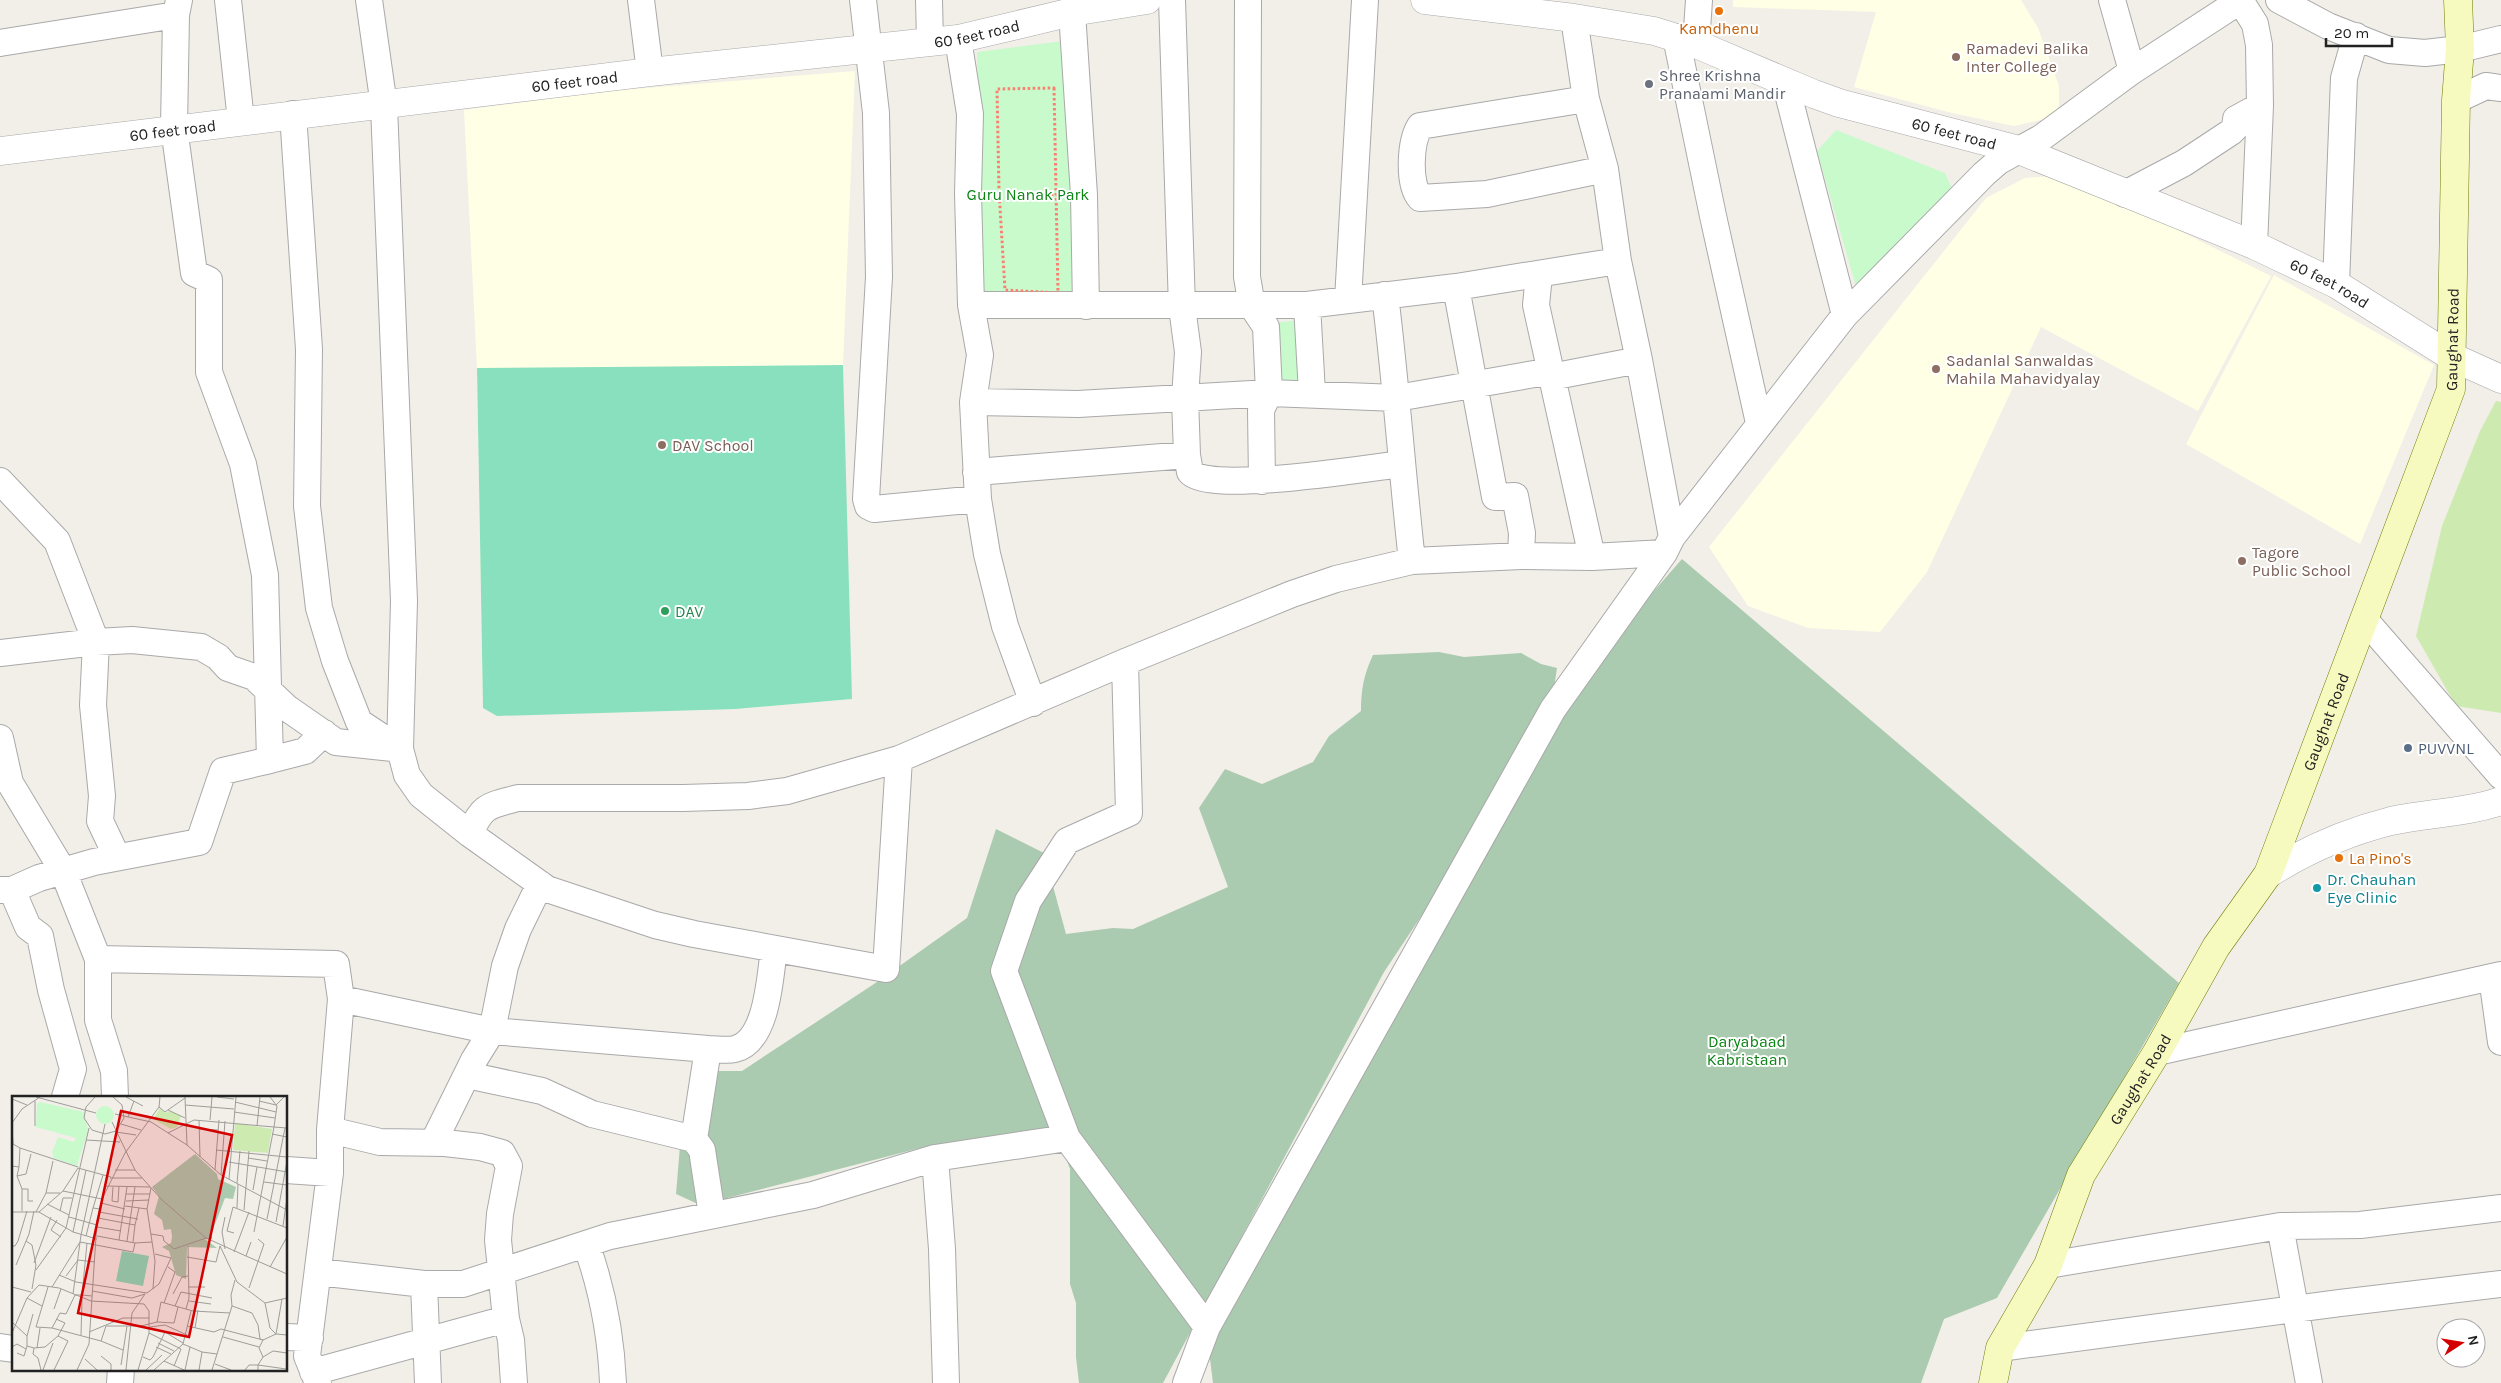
<svg xmlns="http://www.w3.org/2000/svg" width="2501" height="1383" viewBox="0 0 2501 1383" font-family="Karla,sans-serif">
  <style>
    .education { fill: #ffffe5 }
    .grass { fill: #cdebb0 }
    .cemetery { fill: #aacbaf }
    .park { fill: #c8facc }
    .pitch { fill: #88e0be }
    .lines { fill: none; stroke-linecap: round; stroke-linejoin: round }
    .minor-casing { stroke: #a9a9a9; stroke-width: 28 }
    .tertiary-casing { stroke: #a9a9a9; stroke-width: 29 }
    .secondary-casing { stroke: #707d05; stroke-width: 29 }
    .path { stroke: #fa8072; stroke-width: 3; stroke-dasharray: 2.5 2.5; stroke-linecap: butt }
    .minor { stroke: #fff; stroke-width: 26 }
    .tertiary { stroke: #fff; stroke-width: 28 }
    .secondary { stroke: #f7fabf; stroke-width: 28 }
    .food-dot { fill: #e8710a; stroke: #fff; stroke-width: 2 }
    .education-dot { fill: #8d6e63; stroke: #fff; stroke-width: 2 }
    .worship-dot { fill: #6b7280; stroke: #fff; stroke-width: 2 }
    .leisure-dot { fill: #2e9e5b; stroke: #fff; stroke-width: 2 }
    .service-dot { fill: #5c6f8a; stroke: #fff; stroke-width: 2 }
    .culture-dot { fill: #0f9aa8; stroke: #fff; stroke-width: 2 }
    .labels { text-anchor: middle; stroke-width: 4; stroke-linejoin: round; paint-order: stroke }
    .food-label { font-size: 16px; fill: #c56008; stroke: #fff }
    .street-label { font-size: 16px; fill: #222; stroke: #fff }
    .education-label { font-size: 16px; fill: #785e54; stroke: #fff; text-anchor: start }
    .worship-label { font-size: 16px; fill: #5b616d; stroke: #fff; text-anchor: start }
    .park-label { font-size: 16px; fill: #0c8416; stroke: #fff }
    .leisure-label { font-size: 16px; fill: #27864d; stroke: #fff; text-anchor: start }
    .service-label { font-size: 16px; fill: #4e5e75; stroke: #fff; text-anchor: start }
    .culture-label { font-size: 16px; fill: #0d838f; stroke: #fff; text-anchor: start }
    .inset-road { fill: none; stroke: #9f9d99; stroke-width: 1 }
    .view { fill: #d40000; fill-opacity: 0.15; stroke: #d40000; stroke-width: 2.5 }
    .inset-edge { fill: none; stroke: #222; stroke-width: 2.5 }
  </style>
  <rect width="100%" height="100%" fill="#f2efe9"/>
  <path class="education" d="M1733,0H2021L2038,28L2059,86V105L2054,117L2014,126L1952,113L1854,87L1876,12L1733,7Z
    M855,71L843,365L846,607L852,699L736,709L483,708L477,368L464,110L609,91Z
    M2066,175L2271,276L2198,411L2041,327L1927,572L1880,632L1808,628L1748,606L1709,547L1986,198L2025,178Z
    M2274,275L2434,365L2360,544L2186,444Z"/>
  <path class="grass" d="M2496,401L2501,402V713L2456,706L2416,636L2442,526L2480,431Z"/>
  <path class="cemetery" d="M1682,559L2179,983L1997,1298L1944,1319L1921,1383H1213L1205,1319L1554,728L1646,600Z
    M1439,652L1464,657L1521,653L1541,664L1557,668L1553,695L1482,825L1384,972L1163,1383H1079L1076,1357V1303L1070,1284V1169L1055,1130L920,1148L700,1205L676,1194L681,1134L696,1071H742L877,982L967,918L996,829L1044,853L1066,934L1113,928L1133,929L1228,887L1199,808L1225,769L1262,784L1313,762L1329,736L1361,711C1361,689 1364,674 1373,655Z"/>
  <path class="park" d="M1071,40L1077,297L983,294L977,52Z
    M1836,130L1945,173L1953,191L1857,290L1817,151Z
    M1303,320V383H1279L1271,323Z"/>
  <path class="pitch" d="M843,365L852,699L736,709L497,716L483,708L477,368Z"/>
  <g class="lines">
    <g class="minor-casing">
      <path id="minor" d="M228,0L241,121
        M369,0L384,106L404,601L400,749L407,775L421,795L470,834L547,889L655,925L694,934L886,969L899,759
        M641,0L650,72
        M863,0L876,113L879,277L866,499L868,506L874,509L978,499
        M929,0L930,42
        M1248,0L1247,277L1252,306L1266,327L1269,393L1261,410L1262,481
        M2112,0L2132,71
        M2240,0L2255,24L2259,45L2260,106L2254,245
        M2279,0L2328,26L2389,50L2425,53L2460,49L2501,39
        M1072,12L1084,195L1086,306
        M1574,18L1586,99L1605,169L1618,261L1639,360L1672,537
        M1676,37L1713,216L1759,423
        M958,39L970,114L968,193L971,305L980,355L973,402L978,499L987,554L1005,626L1033,703
        M0,43L176,15
        M1696,44L1699,0
        M1785,82L1845,315
        M1586,99L1420,126C1410,142 1408,184 1420,198L1487,194L1605,169
        M2456,100L2486,86L2501,88
        M293,114L309,349L307,506L319,608L335,661L359,722L400,749
        M2125,194L2184,163L2231,132L2235,128L2236,119L2260,106
        M1539,275L1536,305L1592,557
        M2336,284L2344,78L2356,36
        M1456,287L1495,497L1515,496L1522,533L1521,556
        M1385,295C1396,383 1402,472 1412,561
        M1348,300L1365,0
        M971,305H1307L1456,287L1618,261
        M1307,305L1312,393
        M973,402L1078,404L1269,393L1397,398L1540,373L1547,372L1551,377L1639,360
        M1187,455L1190,472C1208,494 1368,468 1401,464
        M976,472L1187,455L1185,398L1188,352L1182,307L1172,0
        M0,481L57,541L96,642L93,705L102,796L100,821L117,857
        M2365,620L2501,776
        M0,653L96,642L132,640L201,647L218,657L228,668L254,677L287,708L336,742L393,748
        M1125,662L1129,813L1067,841L1028,901L1004,971L1067,1138L1207,1327
        M0,738L10,783L63,871L98,959L336,964L341,999L330,1130V1173L307,1356L318,1383
        M270,760L305,751L324,733
        M470,834C482,805 488,806 518,798H683L748,796L787,791L899,759L1125,662L1292,594L1336,579L1412,561L1521,556L1592,557L1664,553
        M0,890H12L39,878L94,862L199,842L223,771L270,760L265,575L243,464L209,372V280L194,273L174,128L176,15L179,0
        M12,890L28,927L40,936L51,990L73,1069L65,1097
        M98,959V1020L114,1071L115,1097
        M2492,977L2501,1042
        M341,999L492,1031L708,1049C716,1049 727,1051 735,1049C768,1041 770,975 774,949
        M2157,1052L2501,975
        M467,1075L542,1091L592,1114L694,1139L702,1150L712,1215
        M330,1130L380,1142L445,1143L480,1147L502,1153L509,1166L500,1214L498,1240L506,1319L511,1340L514,1383
        M694,1139L708,1049
        M433,1143L474,1060L492,1031L505,966L518,929L540,884
        M935,1158L942,1249L946,1383
        M286,1170L330,1173
        M2280,1226L2309,1383
        M586,1244C602,1288 611,1336 613,1383
        M2048,1265L2280,1226L2360,1225L2501,1208
        M318,1272L424,1284H463L610,1236L813,1195L935,1158L1067,1138
        M424,1284L428,1383
        M286,1337L310,1338
        M0,1347L14,1349
        M2000,1348L2340,1303L2501,1284
        M313,1372L506,1319
        M120,1383L121,1369
        M1186,1383L1207,1327L1553,709L1664,553L1672,537L1845,315L1984,174L1999,161L2041,138L2132,71L2241,0"/>
    </g>
    <g class="tertiary-casing">
      <g id="tertiary">
        <path id="s1" d="M1425,0L1574,18L1654,31L1696,44L1814,94L1839,103L2019,150L2254,245L2336,284L2452,357L2501,379"/>
        <path id="s2" d="M0,151L650,72L958,39L1072,12L1147,0"/>
        <path d="M2268,874C2306,850 2347,832 2391,821C2428,813 2465,813 2501,801"/>
      </g>
    </g>
    <g class="secondary-casing">
      <g id="secondary">
        <path id="s3" d="M1993,1383L2000,1348L2048,1265L2081,1175L2157,1052L2216,947L2268,874L2451,389L2456,100L2460,49L2458,0"/>
      </g>
    </g>
    <path class="path" d="M1054,88L1058,293L1005,290L999,191L997,89Z
      M1041,194L1058,195"/>
    <use href="#minor" class="minor"/>
    <use href="#tertiary" class="tertiary"/>
    <use href="#secondary" class="secondary"/>
  </g>
  <g class="food-dot">
    <circle cx="1719" cy="11" r="5"/>
    <circle cx="2339" cy="858" r="5"/>
  </g>
  <g class="education-dot">
    <circle cx="1956" cy="57" r="5"/>
    <circle cx="1936" cy="369" r="5"/>
    <circle cx="662" cy="445" r="5"/>
    <circle cx="2242" cy="561" r="5"/>
  </g>
  <circle class="worship-dot" cx="1649" cy="84" r="5"/>
  <circle class="leisure-dot" cx="665" cy="611" r="5"/>
  <circle class="service-dot" cx="2408" cy="748" r="5"/>
  <circle class="culture-dot" cx="2317" cy="888" r="5"/>
  <g class="labels">
    <g class="food-label">
      <text x="1719" y="34">Kamdhenu</text>
      <text x="2349" y="864" text-anchor="start">La Pino's</text>
    </g>
    <g class="street-label">
      <text dy="6" stroke="none"><textPath href="#s2" startOffset="984">60 feet road</textPath></text>
      <text dy="6" stroke="none"><textPath href="#s2" startOffset="579">60 feet road</textPath></text>
      <text dy="6" stroke="none"><textPath href="#s2" startOffset="174">60 feet road</textPath></text>
      <text dy="6" stroke="none"><textPath href="#s1" startOffset="549">60 feet road</textPath></text>
      <text dy="6" stroke="none"><textPath href="#s1" startOffset="954">60 feet road</textPath></text>
      <text dy="6" stroke="none"><textPath href="#s3" startOffset="1150">Gaughat Road</textPath></text>
      <text dy="6" stroke="none"><textPath href="#s3" startOffset="745">Gaughat Road</textPath></text>
      <text dy="6" stroke="none"><textPath href="#s3" startOffset="340">Gaughat Road</textPath></text>
    </g>
    <g class="education-label">
      <text x="1966" y="54">Ramadevi Balika<tspan x="1966" dy="18">Inter College</tspan></text>
      <text x="1946" y="366">Sadanlal Sanwaldas<tspan x="1946" dy="18">Mahila Mahavidyalay</tspan></text>
      <text x="672" y="451">DAV School</text>
      <text x="2252" y="558">Tagore<tspan x="2252" dy="18">Public School</tspan></text>
    </g>
    <g class="worship-label">
      <text x="1659" y="81">Shree Krishna<tspan x="1659" dy="18">Pranaami Mandir</tspan></text>
    </g>
    <g class="park-label">
      <text x="1028" y="200">Guru Nanak Park</text>
      <text x="1747" y="1047">Daryabaad<tspan x="1747" dy="18">Kabristaan</tspan></text>
    </g>
    <g class="leisure-label">
      <text x="675" y="617">DAV</text>
    </g>
    <g class="service-label">
      <text x="2418" y="754">PUVVNL</text>
    </g>
    <g class="culture-label">
      <text x="2327" y="885">Dr. Chauhan<tspan x="2327" dy="18">Eye Clinic</tspan></text>
    </g>
  </g>
  <g transform="translate(12 1096)">
    <rect width="275" height="275" fill="#f2efe9"/>
    <path d="M148,12L153,17L158,15L169,20L165,31L159,33L141,23ZM223,27L260,33L256,57L221,54Z" fill="#cdebb0"/>
    <path d="M183,58L205,78L206,83L224,91L221,103L213,102L200,136V143H193L205,152L175,151L174,183L164,179L157,155L150,151L159,147L160,141L159,133L152,134L150,124L142,118L147,100L140,91Z" fill="#aacbaf"/>
    <path d="M28,6L72,16L76,34L65,70L42,62L40,56L46,41L62,46L64,42L24,31L25,8ZM84 19a9 9 0 1 1 18 0a9 9 0 1 1-18 0Z" fill="#c8facc"/>
    <path d="M110,155L137,160L131,190L104,185Z" fill="#88e0be"/>
    <path class="inset-road" d="M24,1L84,17M83,1L74,11L72,22L80,34L93,38L104,35L112,22L110,9L101,1M114,1L131,10M173,1L175,49M205,1L222,3M258,1L265,10L262,31L275,32M0,3L15,9M23,5V30M247,5L264,9L272,1M223,6L264,16M173,9L222,13M147,11L153,16L173,2M156,14L173,22M222,16L263,22M103,18L139,26L175,49L209,79L275,114M116,21L122,5M187,24L188,61M198,24L200,1M100,26L123,74L150,104L194,142L234,160L239,146M0,27L10,13L28,1M109,28L129,34M245,30L248,1M0,32L1,48L8,52M187,33L206,34M104,36L124,39M156,37L182,24L262,31L242,136M260,38L275,41M74,44L108,46M204,54L275,61M236,62L255,65M217,66L275,76M0,70L7,71L8,52L66,71M7,71L5,80L10,93M103,74H123M203,74L207,24M209,79L213,25M5,80L14,78L19,58M98,82H130M217,83L224,1M252,86L275,89M225,87L228,55M94,90L138,91M101,91L100,105L106,106L107,90M139,92L135,113L143,165L141,193M241,94L245,71M51,95L90,103M34,97L41,65M114,98H138M114,105L137,104M89,107L113,113M35,108L57,119M113,110L135,113M81,112L91,79M225,112L226,88M232,114L237,55M10,115V93H16V105H21M48,115L51,102H60M0,116H27L61,136L85,143M24,116L34,97H48M27,116L51,95L66,72L99,81M87,116L126,123M57,121L85,129M213,121L210,136L213,153M86,122L123,129L121,146M255,123L273,32M45,124L39,134L49,141M264,126L275,65M123,129L127,112M271,130L275,102M85,131L109,135M61,136L74,74M222,137L215,135L221,111L275,132M139,138L151,140L152,145L162,153L194,142M74,140L81,112L88,113M85,140L123,147L140,146M107,144L115,91M14,145L20,149L24,169L20,193M115,145L123,91M75,147L70,199L80,200M0,150H3L6,145L15,115M208,150L225,186L253,207L258,232L264,238L275,239M222,156L237,116M234,160L275,178M175,161L204,166L208,150M22,167L39,121M4,169L17,138L22,115M258,171L275,141M24,174L54,132L77,32M47,179L64,186L135,197L147,188L159,162L143,158M54,180L66,164L83,166M0,191L19,196M36,191L24,231L40,232M40,191L68,146L121,156L123,147M176,191H193M237,192L252,148L246,143M80,195L120,202L133,198M61,198L69,139L93,28M161,198L170,181L176,180M70,199H63L54,218L48,217L40,232L89,245L94,230H129L145,226L149,206L181,215L218,217M15,202L30,210M177,205L199,208M152,207L163,176L156,171M253,207L275,202M163,210L169,196L200,202M220,210L240,217L246,229L248,243L251,244L247,252L251,261L246,269L274,273M42,213L49,193M174,213L177,202L176,150M0,226L15,240V250L22,252L21,258L26,262L29,274M145,226L162,227L166,211M175,230L202,236L209,233L251,244L264,238L270,203M138,231L153,229L175,239M183,232L186,214M77,236L111,222H137M0,237L15,202L27,189L47,192L79,205L132,208L137,215V237L169,253L162,270M69,239L70,203M15,240L21,218M211,241L247,251M89,245L111,254M146,247L162,255M171,248L190,256L187,274M0,251L5,248L14,253M144,251L159,258M22,252L33,251L46,240L53,227L44,223M25,252L28,232M190,256L205,258M5,257L12,260L15,250M89,260L99,268V274M131,261L138,264L141,261L153,236L171,247M251,261L261,255L275,257M73,263L85,274M152,265L172,274M203,268L219,274M109,269L115,230M31,274L41,247M42,274L56,245L46,240M65,274L77,248L85,125L90,103L113,57L147,11L148,1M114,274L120,217L133,198M126,274L137,237M134,274L150,259M142,274L171,248L179,215M173,274L178,251M200,274L220,210L219,199L223,184M233,274L237,269H246V274"/>
    <path class="view" d="M109,15L220,39L177,241L66,217Z"/>
    <rect width="275" height="275" class="inset-edge"/>
  </g>
  <g transform="translate(2461 1343) rotate(78)"><circle r="24" fill="#ffffff" stroke="#a7a7a7"/>
  <path d="M0-4L9 19L0 12L-9 19Z" fill="#d40000"/>
  <text y="-8" font-size="14" font-weight="bold" text-anchor="middle" fill="#222222">N</text>
  </g>
  <path d="M2326 38v8h66v-8" fill="none" stroke="#222222" stroke-width="2.5"/>
  <text x="2334" y="38" font-size="15" fill="#222222" stroke="#ffffff" stroke-width="4" paint-order="stroke">20 m</text>
</svg>
